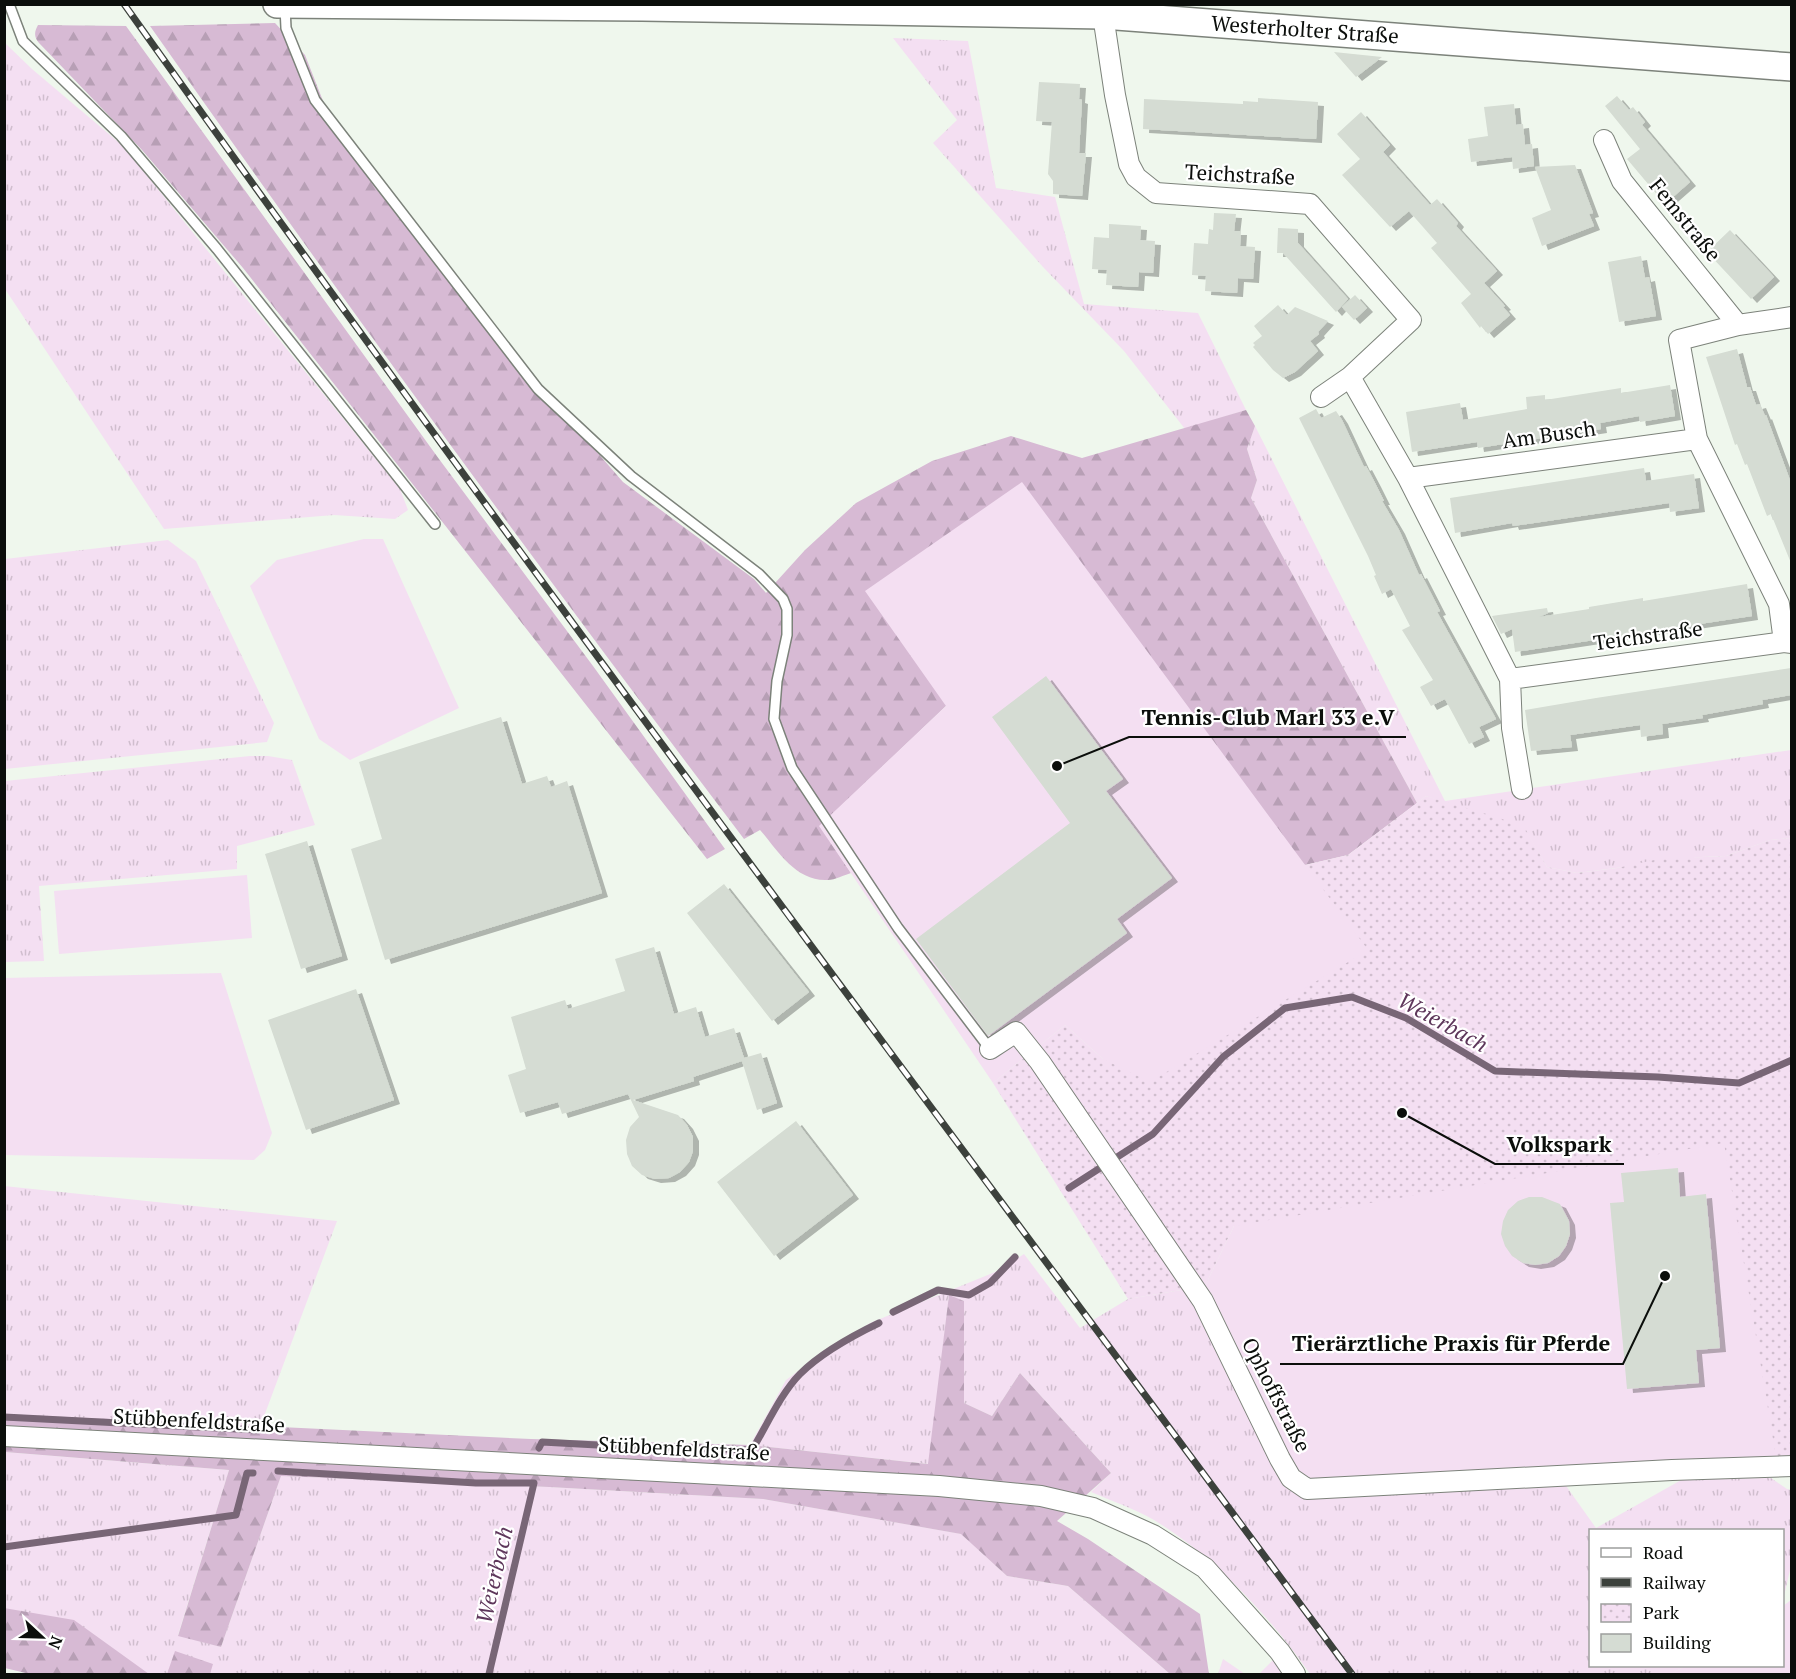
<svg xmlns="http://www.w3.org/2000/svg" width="1796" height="1679" viewBox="0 0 1796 1679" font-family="'PT Serif',serif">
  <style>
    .grass { fill: url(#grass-tufts) }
    .forest { fill: url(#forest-firs) }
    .park { fill: url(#park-dots) }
    .pitch { fill: #f4dff2 }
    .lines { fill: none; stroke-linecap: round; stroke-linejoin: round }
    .stream { stroke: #786676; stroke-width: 7 }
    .building { fill: #d5dcd3; filter: url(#shadow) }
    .lane-casing { stroke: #7c827a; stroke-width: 12 }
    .street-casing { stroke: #7c827a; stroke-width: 22 }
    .secondary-casing { stroke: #7c827a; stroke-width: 30 }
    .lane { stroke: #fff; stroke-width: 9 }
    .street { stroke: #fff; stroke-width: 20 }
    .secondary { stroke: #fff; stroke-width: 27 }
    .rail-casing { stroke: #3c413c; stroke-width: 7 }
    .rail { stroke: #fff; stroke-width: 4.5; stroke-dasharray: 14; stroke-linecap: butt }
    .labels { text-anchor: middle; stroke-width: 4.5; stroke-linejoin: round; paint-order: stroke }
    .street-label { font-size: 21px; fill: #0b0e0b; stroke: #fff }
    .water-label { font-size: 22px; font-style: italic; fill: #5e375b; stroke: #fff }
    .leader { fill: none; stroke: #0b0e0b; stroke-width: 2 }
    .callout-dot { fill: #0b0e0b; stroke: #fff; stroke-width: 2 }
    .callout-label { font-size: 22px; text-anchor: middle; font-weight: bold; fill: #0b0e0b; stroke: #fff; stroke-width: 4.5; stroke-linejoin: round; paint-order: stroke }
  </style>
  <defs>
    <pattern id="grass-tufts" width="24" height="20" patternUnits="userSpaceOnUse" patternTransform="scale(1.5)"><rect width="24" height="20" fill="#f4dff2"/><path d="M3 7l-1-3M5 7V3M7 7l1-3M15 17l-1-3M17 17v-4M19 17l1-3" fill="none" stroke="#d0bece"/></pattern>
    <pattern id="forest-firs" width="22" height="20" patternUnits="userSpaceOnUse" patternTransform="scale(1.5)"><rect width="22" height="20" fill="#d7bad4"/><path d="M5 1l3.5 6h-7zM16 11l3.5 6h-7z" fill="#b79fb5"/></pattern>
    <pattern id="park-dots" width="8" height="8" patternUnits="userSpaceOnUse" patternTransform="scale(1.5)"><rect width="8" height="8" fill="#f4dff2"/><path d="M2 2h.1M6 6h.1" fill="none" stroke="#d0bece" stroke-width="1.8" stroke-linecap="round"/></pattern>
    <filter id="shadow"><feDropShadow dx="6" dy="4" stdDeviation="0" flood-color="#0004"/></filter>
  </defs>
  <rect width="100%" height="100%" fill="#eff7ed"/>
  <path class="grass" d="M893,38L968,41L996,188L1055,197L1084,304L1198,313L1246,410L1185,429L1124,351L1043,267L933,143L957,120Z
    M4,42L32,69L123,146L400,489L408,510L395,519L334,515L164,529L5,289Z
    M1255,426L1445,801L1791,750V838L1770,840L1726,856L1701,857L1577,873L1547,867L1526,831L1426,796L1417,803L1251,498L1257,480L1247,449Z
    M168,540L196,561L274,723L267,742L5,769V559Z
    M250,756H268L292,760L315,825L237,846V869L39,886L44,961L5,962V781Z
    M4,1186L337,1221L260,1427L5,1414Z
    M1024,1254L1080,1328L1128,1299L1205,1286L1286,1452L1302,1479L1564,1483L1596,1528L1683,1479L1771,1478L1787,1489L1791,1490V1566L1783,1600L1782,1530H1590V1666H1685L1671,1674H1310C1270,1617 1215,1557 1154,1520C1135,1509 1112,1501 1091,1492L1111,1473L1020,1373L992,1416L964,1403V1301L949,1296L929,1464L750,1445L786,1380L813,1360L870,1323L1000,1270Z
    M4,1452L229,1470L178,1635L221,1647L281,1476L549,1487L763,1499L962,1534L1007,1576L1068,1586L1170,1674H30L5,1668Z
    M1223,1659L1245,1674H1218Z
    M1274,1659L1284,1673L1282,1674H1259Z"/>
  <path class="forest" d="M275,23L305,55L325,106L537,383L623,482L754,579L766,593L805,550L856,503L932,461L1011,436L1082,458L1246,410L1255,426L1247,449L1257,480L1251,498L1417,803L1348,855L1305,865L946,706L820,826L851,873C844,875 835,880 828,880C796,882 778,851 760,830L744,839C541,571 343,301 150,26Z
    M38,25L126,26L439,459L593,666L725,849L707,859L243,268L142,150L39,43C34,37 34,32 38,25Z
    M949,1295L964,1301V1403L992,1416L1020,1373L1111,1473L1057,1521L1088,1539L1200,1614L1209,1674H1170L1068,1586L1007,1576L961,1534L763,1499L549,1487L281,1476L221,1647L178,1636L229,1470L5,1452L4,1414L531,1439L750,1445L928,1464Z
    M4,1608L74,1620L149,1674H30L5,1668Z
    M175,1651L213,1664L210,1674H167Z"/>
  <path class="park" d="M1426,796L1500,818L1526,830L1547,867L1577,873L1617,868L1659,859L1726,856L1770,840L1791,838V1457H1776L1234,1226L1205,1286L1128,1299L993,1083L1065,1025L1103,1059L1305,865L1348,855Z"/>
  <path class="pitch" d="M1022,482L1368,950L1150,1082L1103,1059L1065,1025L993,1083L819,826L946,706L865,591Z
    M364,539H383L459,708L350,760L319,739L250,586L277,560Z
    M247,875L252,938L59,954L54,891Z
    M221,973L272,1133L265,1150L254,1160L5,1155V978Z
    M1724,1143L1776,1457C1618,1466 1460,1472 1302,1479L1286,1452L1205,1286L1234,1226Z
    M1791,1600V1674H1671L1685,1666H1782L1783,1606Z"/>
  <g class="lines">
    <path class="stream" d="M1069,1188L1153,1134L1223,1057L1285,1008L1352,997L1406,1018L1495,1071L1658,1077L1739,1083L1792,1060
      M893,1312L938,1290L969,1295L990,1283L1015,1257
      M4,1417L257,1430
      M661,1447L752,1450C766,1427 781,1393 800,1374C821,1353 852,1336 879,1323
      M539,1448L542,1442L634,1447
      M278,1471L476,1483H534L489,1674
      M4,1547L236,1515L247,1473H253"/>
  </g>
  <path class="building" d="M1334,52L1382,57L1356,77Z
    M1039,82L1080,84L1079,99L1082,100L1079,153H1086L1082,196L1053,194V181L1048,174L1052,122L1036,121Z
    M1617,96L1629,110L1633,107L1645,122L1642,125L1690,182L1665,204L1627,159L1640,149L1605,106Z
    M1258,98L1318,102L1316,139L1143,129L1144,99L1243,104V101L1258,102Z
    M1514,104L1516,125L1523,124L1525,145L1532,144L1534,166L1513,169L1512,157L1471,162L1468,139L1488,136L1484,107Z
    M1361,112L1390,145L1383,152L1430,205L1437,199L1458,223L1456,226L1497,271L1484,283L1505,306L1503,307L1510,315L1488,334L1481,326L1480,328L1461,303L1471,294L1431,248L1437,243L1409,211L1390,227L1342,175L1360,159L1337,134Z
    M1575,165L1593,213L1589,214L1594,226L1542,246L1532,218L1551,210L1535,167Z
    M1214,213L1236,214L1234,231H1241L1240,246L1255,247L1253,279L1238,278L1237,293L1205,291L1206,276L1192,275L1194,243L1208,244L1209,229L1213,230Z
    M1109,224L1141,226L1140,240L1155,241L1153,273L1139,272L1138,287L1106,285L1107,270L1092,269L1094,237L1109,238Z
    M1278,228L1298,229V243L1348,299L1336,312L1283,253H1277Z
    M1730,230L1774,277L1751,299L1707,252Z
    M1641,256L1645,278L1649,277L1656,316L1619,322L1608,262Z
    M1355,295L1367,308L1354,320L1342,307Z
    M1278,305L1287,315L1295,307L1328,321L1318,332L1319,334L1310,341L1318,351L1295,372L1283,378L1273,370L1253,347L1255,345L1253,343L1262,336L1254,326Z
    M1737,349L1747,387H1750L1756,405L1760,404L1765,416L1766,415L1791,483V563L1771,514L1767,516L1747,464L1745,465L1737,444L1735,445L1706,357Z
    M1670,385L1675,416L1640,422L1639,416L1600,423L1601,429L1478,448L1477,442L1412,452L1406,412L1460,403L1463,420L1527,409L1526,397L1545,395V400L1621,388V393Z
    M1316,409L1321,418L1336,411L1342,420L1364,467L1366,466L1375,483L1384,501H1382L1399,530L1419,575L1421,574L1440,611L1437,612L1496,719L1479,727L1484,737L1469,744L1445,699L1431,706L1420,687L1433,680L1402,630L1410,626L1391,589L1382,594L1374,576L1376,575L1368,556L1299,418Z
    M1644,468L1646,481L1694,474L1699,508L1670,512L1669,503L1513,526L1512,523L1455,533L1450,498Z
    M1747,584L1752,616L1515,652L1512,629L1501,634L1492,616L1547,608L1548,613L1539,617L1589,609V607L1643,598V601Z
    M1791,668V695L1762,700L1763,704L1702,715L1703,718L1662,724L1663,734L1641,737L1640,725L1570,735L1572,747L1531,751L1525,710L1596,698Z
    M1046,676L1123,779L1106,791L1172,878L1117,919L1127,933L988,1036L916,939L1070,823L992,717Z
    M501,717L522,784L547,776L551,787L567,781L602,893L385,960L351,849L382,839L359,762Z
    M307,841L342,956L301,969L265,854Z
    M724,884L809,992L772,1021L687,913Z
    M654,947L674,1014L696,1007L705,1037L734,1028L744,1058L761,1053L777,1103L757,1110L742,1061L693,1077L694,1081L633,1100L678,1115L687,1125L693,1137V1151L689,1162L680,1172L669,1178L655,1179L642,1175L632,1166L627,1154L626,1140L630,1127L639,1117L628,1094L562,1114L558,1102L520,1113L508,1075L526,1069L511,1017L565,1000L568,1009L625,991L615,959Z
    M356,989L394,1100L306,1130L268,1020Z
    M796,1121L853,1195L774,1256L717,1182Z
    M1678,1168L1680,1197L1706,1194L1720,1348L1696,1350L1699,1383L1627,1389L1610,1203L1624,1202L1621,1173Z
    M1529,1197H1542L1560,1204L1569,1221L1570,1234L1566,1246L1559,1256L1548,1263L1535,1265L1523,1263L1512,1256L1505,1246L1501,1234L1503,1221L1508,1210L1518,1201Z"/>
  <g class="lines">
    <g class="lane-casing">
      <path id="lane" d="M9,4L23,41L121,136L217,249L435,524
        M285,7L286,28L315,100L538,389L631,476L759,574L783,599L787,609V635L777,681L774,719L792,768L898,928L990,1049"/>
    </g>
    <g class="street-casing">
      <path id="street" d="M1103,15L1115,95L1129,164L1136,177L1156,193L1310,204L1411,320L1350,377L1321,397
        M1604,140L1622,181L1738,325
        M1350,377L1408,478L1510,679L1784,642L1792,643
        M1697,439L1679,340L1738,325L1792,317
        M1408,478L1697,439L1779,604L1784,642
        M1510,679L1512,728L1522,789
        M990,1049L1016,1032L1040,1062L1203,1301L1280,1459L1291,1478L1307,1489L1672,1470L1792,1466
        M4,1436L939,1486L1041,1496L1093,1508L1153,1535L1205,1568L1280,1652L1295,1674"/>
    </g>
    <g class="secondary-casing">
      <path id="secondary" d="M277,4L642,7L1103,15L1792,67"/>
    </g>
    <use href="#lane" class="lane"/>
    <use href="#street" class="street"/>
    <use href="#secondary" class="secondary"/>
    <g class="rail-casing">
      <path id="rail" d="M124,4C525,567 941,1119 1352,1674"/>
    </g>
    <use href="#rail" class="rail"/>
  </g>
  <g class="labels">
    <g class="street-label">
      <text transform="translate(1305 30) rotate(4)" y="7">Westerholter Straße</text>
      <text transform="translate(1240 175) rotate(3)" y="7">Teichstraße</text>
      <text transform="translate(1685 220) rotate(51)" y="7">Femstraße</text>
      <text transform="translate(1549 435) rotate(-8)" y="7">Am Busch</text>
      <text transform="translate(1648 636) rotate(-8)" y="7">Teichstraße</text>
      <text transform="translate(1276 1395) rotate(63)" y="7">Ophoffstraße</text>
      <text transform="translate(199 1421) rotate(3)" y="7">Stübbenfeldstraße</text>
      <text transform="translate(684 1449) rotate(3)" y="7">Stübbenfeldstraße</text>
    </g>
    <g class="water-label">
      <text transform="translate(1443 1022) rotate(29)" y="8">Weierbach</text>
      <text transform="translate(494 1575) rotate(-77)" y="8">Weierbach</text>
    </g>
  </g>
  <path class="leader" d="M1057 766L1129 737H1406M1402 1113L1495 1164H1624M1665 1276L1623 1364H1280"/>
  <g class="callout-dot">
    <circle cx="1057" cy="766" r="6"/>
    <circle cx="1402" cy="1113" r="6"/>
    <circle cx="1665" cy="1276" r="6"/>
  </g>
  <g class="callout-label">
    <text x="1268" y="725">Tennis-Club Marl 33 e.V</text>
    <text x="1559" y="1152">Volkspark</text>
    <text x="1451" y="1351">Tierärztliche Praxis für Pferde</text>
  </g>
  <rect width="1796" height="1679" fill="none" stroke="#0b0e0b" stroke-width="12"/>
  <rect x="1589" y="1529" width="195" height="138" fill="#ffffff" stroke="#9d9f9d" stroke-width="1.5"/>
  <rect x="1601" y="1548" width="30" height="9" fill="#ffffff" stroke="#9d9f9d" stroke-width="1.5"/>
  <text x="1643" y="1559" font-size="18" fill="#0b0e0b">Road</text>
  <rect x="1601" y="1578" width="30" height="9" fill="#3c413c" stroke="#9d9f9d" stroke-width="1.5"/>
  <text x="1643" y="1589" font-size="18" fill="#0b0e0b">Railway</text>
  <rect x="1601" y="1604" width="30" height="18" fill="url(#park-dots)" stroke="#9d9f9d" stroke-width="1.5"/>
  <text x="1643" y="1619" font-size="18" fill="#0b0e0b">Park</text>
  <rect x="1601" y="1634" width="30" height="18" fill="#d5dcd3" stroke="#9d9f9d" stroke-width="1.5"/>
  <text x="1643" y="1649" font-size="18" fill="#0b0e0b">Building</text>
  <g transform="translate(42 1637) rotate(112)" stroke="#ffffff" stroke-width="4.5" paint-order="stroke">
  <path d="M0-4.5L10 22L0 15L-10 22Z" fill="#0b0e0b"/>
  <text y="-9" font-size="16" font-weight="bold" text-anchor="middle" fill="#0b0e0b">N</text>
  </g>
</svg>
